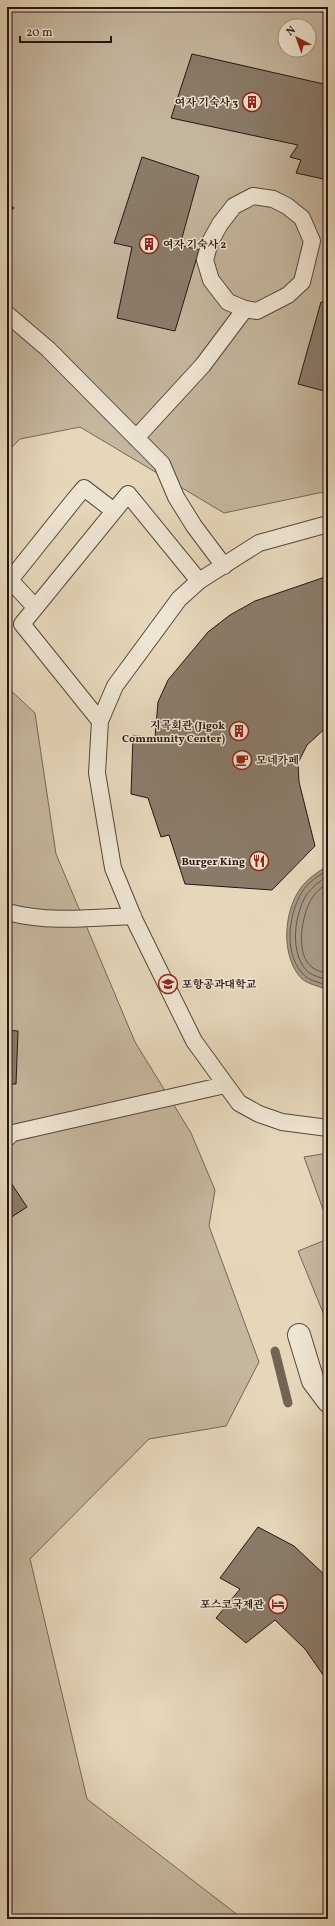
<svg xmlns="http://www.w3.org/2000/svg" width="335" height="1926" viewBox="0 0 335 1926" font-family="Vollkorn,'Noto Serif KR',serif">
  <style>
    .green { fill: #c5b69e; stroke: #766658; fill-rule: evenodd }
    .water { fill: #a59681; stroke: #726354 }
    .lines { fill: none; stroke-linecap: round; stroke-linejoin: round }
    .shore { stroke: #665649; stroke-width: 1 }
    .stream { stroke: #726354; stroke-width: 9 }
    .building { fill: #8a7b69; stroke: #261711 }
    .service-casing { stroke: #56473c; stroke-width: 18 }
    .pedestrian-casing { stroke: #56473c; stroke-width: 24 }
    .service { stroke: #efe5d3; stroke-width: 16 }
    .pedestrian { stroke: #efe5d3; stroke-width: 22 }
    .labels { text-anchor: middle; stroke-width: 3; stroke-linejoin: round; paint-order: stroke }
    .poi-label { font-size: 11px; font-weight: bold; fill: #261711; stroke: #efe5d3; text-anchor: end }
  </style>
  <rect width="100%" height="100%" fill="#e6d7bb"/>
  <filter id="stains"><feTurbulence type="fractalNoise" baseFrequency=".005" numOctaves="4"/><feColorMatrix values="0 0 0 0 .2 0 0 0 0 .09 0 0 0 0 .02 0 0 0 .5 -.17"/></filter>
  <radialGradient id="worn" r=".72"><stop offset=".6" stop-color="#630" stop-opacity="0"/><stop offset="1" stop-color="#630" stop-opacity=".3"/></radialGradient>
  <path class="green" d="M7,7H301L328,14V491L224,513L80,427L20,439L7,452ZM285,26H309V50H285Z
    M7,687L35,713L56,854L135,1042L191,1133L215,1190L209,1226L259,1362L226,1426L149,1439L30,1559L87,1799L243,1919H7Z
    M328,1153V1223L304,1157Z
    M328,1239V1325L298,1251Z"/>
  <path class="water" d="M328,866V990C321,987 308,984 302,979C281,958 283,913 300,889C307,879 317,872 328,866Z"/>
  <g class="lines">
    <path class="shore" d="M328,870C318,876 308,882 302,892C288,915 283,956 305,976C310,981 321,983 328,985
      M328,876C320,881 313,886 307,894C294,914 289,954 308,972C313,976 322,978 328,980
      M328,883C322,886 316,892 312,898C302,914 294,955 313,968C317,971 323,972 328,974"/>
    <path class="stream" d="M275,1351L288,1403"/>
  </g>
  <path class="building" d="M192,54L328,85V180L296,173L301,160L290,157L298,145L171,118Z
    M142,157L199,176L180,245L199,250L175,331L117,318L132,247L114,243Z
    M7,202L14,208L7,215Z
    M321,302H328V392L298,384Z
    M328,576V726L307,745L298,763L299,782L315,846L272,890L185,884L169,835L161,837L148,798L131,794L133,736L155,737L158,702L168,680L208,632L230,615L255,601Z
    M7,1030L18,1031L16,1084H7Z
    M7,1177L27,1207L7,1220Z
    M258,1527L294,1546L328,1578V1682L305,1649L275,1620L246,1643L216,1618L240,1589L220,1578Z"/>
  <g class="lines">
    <g class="service-casing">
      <path id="service" d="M253,196L273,199L287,206L302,218L312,241L302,282L288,295L257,311L245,309L228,302L211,280L205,260L210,242L220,224L234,206Z
        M7,314L48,349L162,464L176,497L194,526L224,566
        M136,438L203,365L245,309
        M328,524L259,543L199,581L179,599L115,686L100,721L97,773L113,868L134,919L194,1041L239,1103L259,1114L282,1122L328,1128
        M35,607L10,580L74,500L84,488L114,511
        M100,721L22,624L128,494L199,581
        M7,912C49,923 91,918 133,916
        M7,1138L13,1133L225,1085"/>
    </g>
    <g class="pedestrian-casing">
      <path id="pedestrian" d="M299,1335L313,1381L328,1401"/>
    </g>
    <use href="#service" class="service"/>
    <use href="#pedestrian" class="pedestrian"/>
  </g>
  <defs>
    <g id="building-ring" transform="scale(1)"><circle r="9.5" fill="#efe5d3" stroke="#8f2418" stroke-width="1.5"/><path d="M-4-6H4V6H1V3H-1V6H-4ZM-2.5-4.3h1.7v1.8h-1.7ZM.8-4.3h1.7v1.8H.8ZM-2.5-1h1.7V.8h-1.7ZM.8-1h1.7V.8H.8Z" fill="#8f2418"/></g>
    <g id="cafe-ring" transform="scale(1)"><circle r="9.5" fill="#efe5d3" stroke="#8f2418" stroke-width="1.5"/><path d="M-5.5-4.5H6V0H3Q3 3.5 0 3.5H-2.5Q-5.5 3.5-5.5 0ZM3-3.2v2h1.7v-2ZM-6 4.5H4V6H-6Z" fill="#8f2418"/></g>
    <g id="restaurant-ring" transform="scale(1)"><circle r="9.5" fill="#efe5d3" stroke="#8f2418" stroke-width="1.5"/><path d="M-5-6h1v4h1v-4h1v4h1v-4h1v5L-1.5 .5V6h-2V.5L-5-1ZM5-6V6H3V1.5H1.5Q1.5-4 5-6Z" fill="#8f2418"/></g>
    <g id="university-ring" transform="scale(1)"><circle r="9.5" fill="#efe5d3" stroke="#8f2418" stroke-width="1.5"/><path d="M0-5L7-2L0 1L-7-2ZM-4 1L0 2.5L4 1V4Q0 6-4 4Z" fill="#8f2418"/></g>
    <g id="hotel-ring" transform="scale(1)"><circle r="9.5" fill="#efe5d3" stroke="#8f2418" stroke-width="1.5"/><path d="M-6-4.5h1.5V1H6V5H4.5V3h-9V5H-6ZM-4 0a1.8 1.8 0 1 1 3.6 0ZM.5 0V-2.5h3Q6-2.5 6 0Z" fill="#8f2418"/></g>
  </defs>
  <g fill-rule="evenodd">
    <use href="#building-ring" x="252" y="102"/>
    <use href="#building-ring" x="149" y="244"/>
    <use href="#building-ring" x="239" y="731"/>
    <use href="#cafe-ring" x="242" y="760"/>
    <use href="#restaurant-ring" x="259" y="861"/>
    <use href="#university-ring" x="168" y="984"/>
    <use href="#hotel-ring" x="278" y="1604"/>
  </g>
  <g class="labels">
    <g class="poi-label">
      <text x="238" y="106">여자 기숙사 3</text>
      <text x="163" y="248" text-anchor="start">여자 기숙사 2</text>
      <text x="225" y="729">지곡회관 (Jigok<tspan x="225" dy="13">Community Center)</tspan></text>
      <text x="256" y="764" text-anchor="start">모네카페</text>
      <text x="245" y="865">Burger King</text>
      <text x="182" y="988" text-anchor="start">포항공과대학교</text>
      <text x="264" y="1608">포스코국제관</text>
    </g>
  </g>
  <rect width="335" height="1926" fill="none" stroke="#e6d7bb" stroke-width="24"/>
  <rect x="8" y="8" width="319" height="1910" fill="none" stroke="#261711" stroke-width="2"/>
  <rect x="12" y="12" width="311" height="1902" fill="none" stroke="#261711"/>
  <g transform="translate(297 38) rotate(319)"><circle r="19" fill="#efe5d3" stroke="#9f9385"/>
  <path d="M0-3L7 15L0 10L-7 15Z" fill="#8f2418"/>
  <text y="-6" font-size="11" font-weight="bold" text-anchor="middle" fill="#261711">N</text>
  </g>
  <path d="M20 36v6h91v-6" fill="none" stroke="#261711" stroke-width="2"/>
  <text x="26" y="36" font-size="12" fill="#261711" stroke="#efe5d3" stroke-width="3" paint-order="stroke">20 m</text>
  <rect width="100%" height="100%" filter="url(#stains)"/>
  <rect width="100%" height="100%" fill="url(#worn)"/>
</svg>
